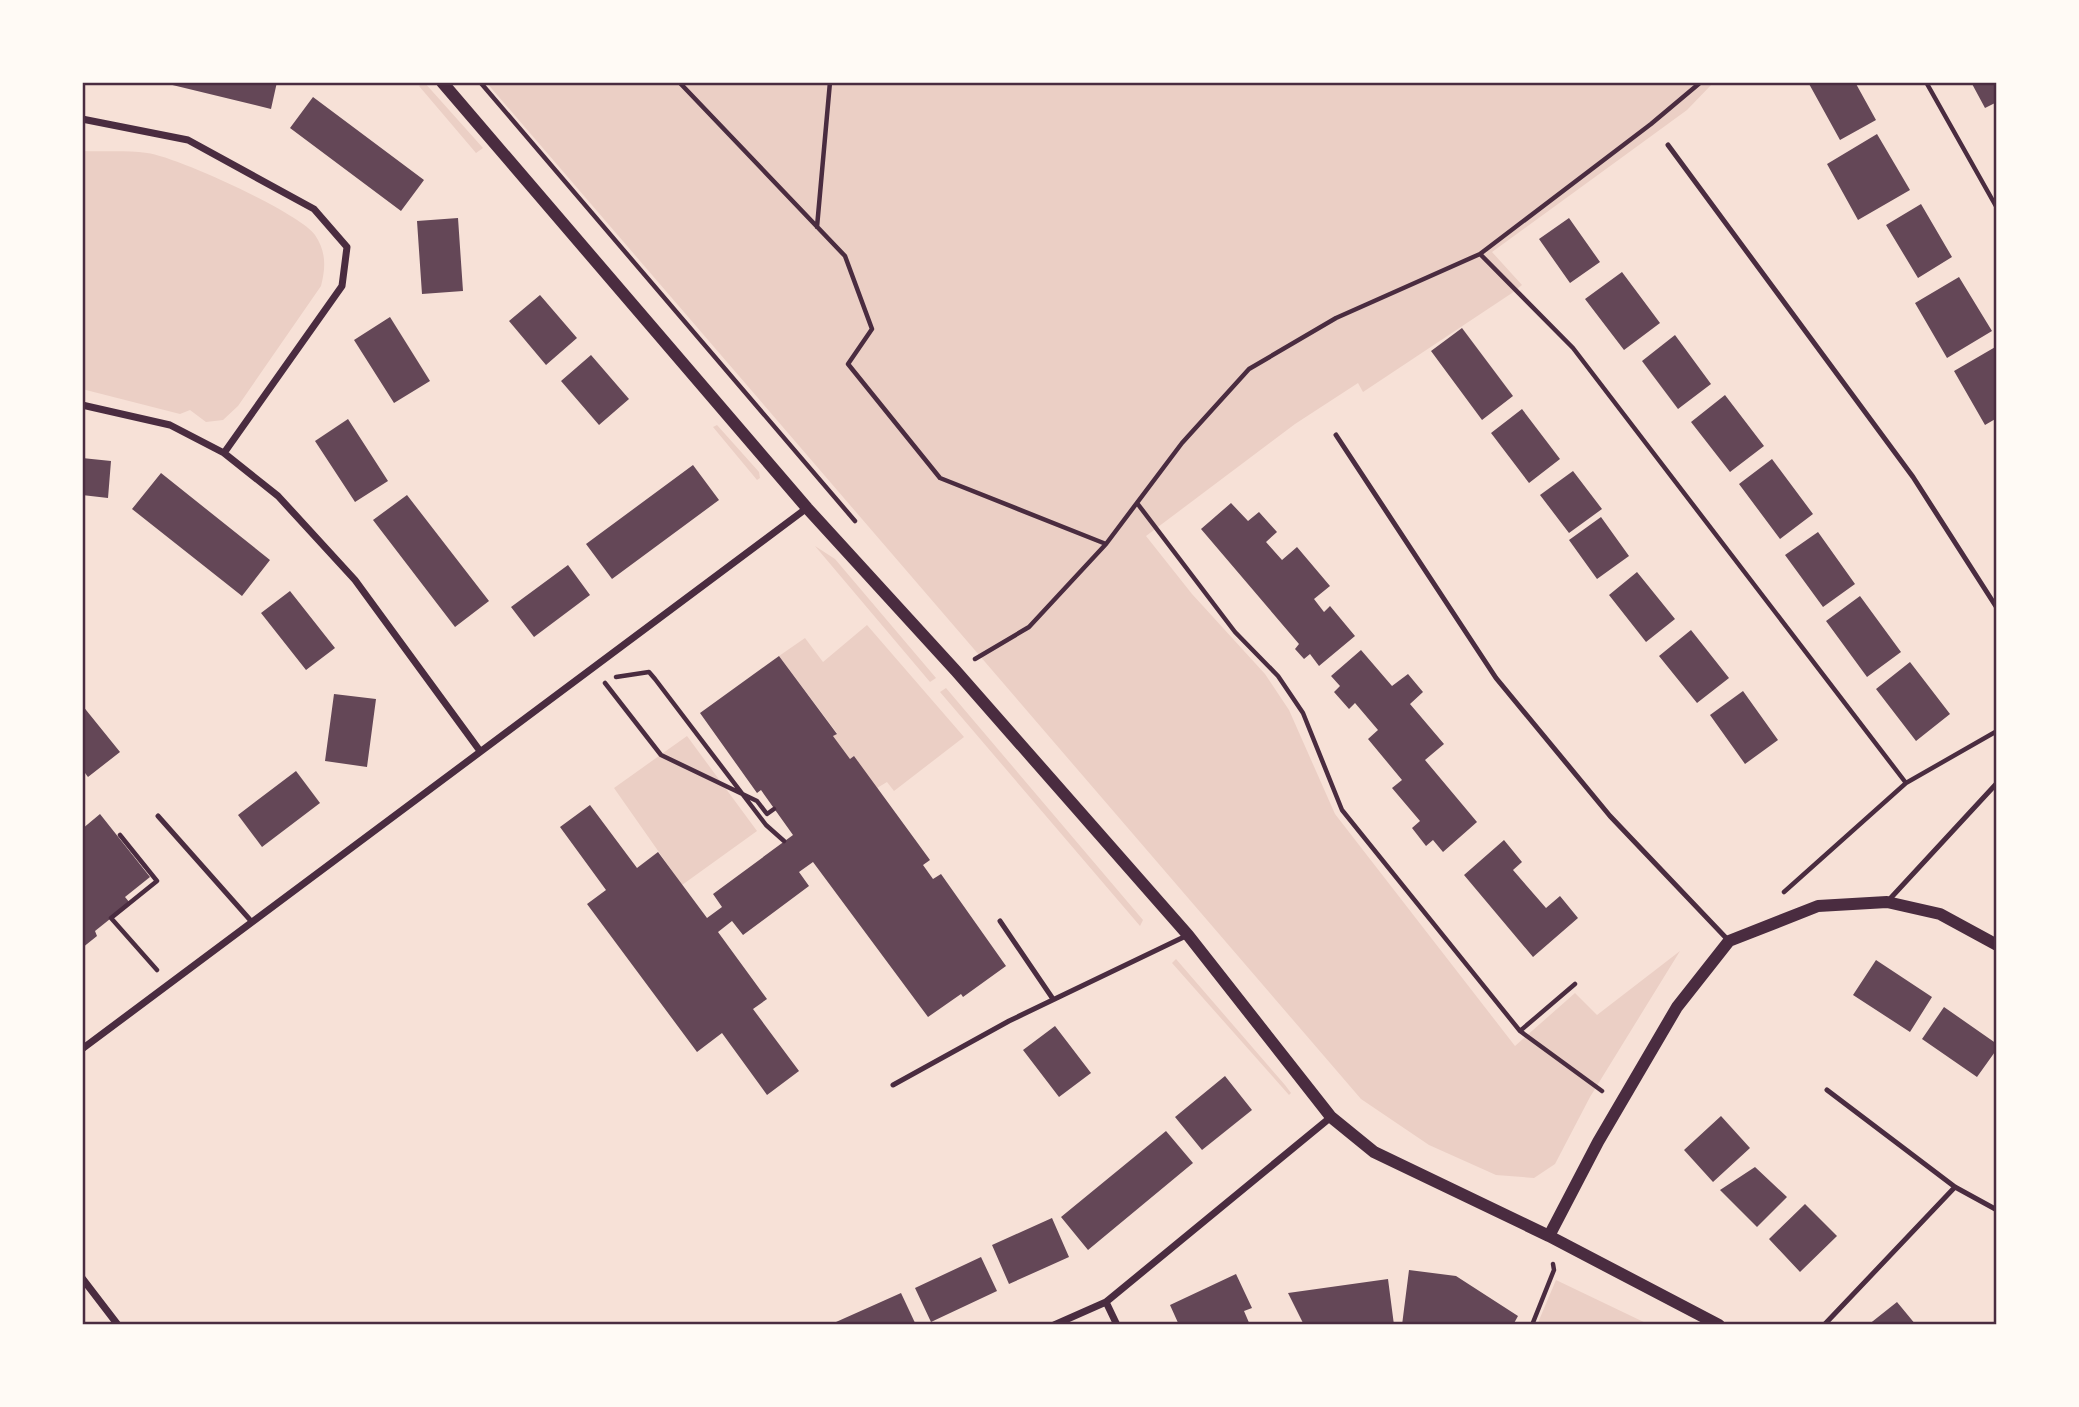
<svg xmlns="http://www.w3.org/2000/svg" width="2079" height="1407" viewBox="0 0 2079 1407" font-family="'Exo 2',sans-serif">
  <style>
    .green { fill: #ebcfc5 }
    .building { fill: #644757 }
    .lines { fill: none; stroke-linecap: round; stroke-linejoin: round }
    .path { stroke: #4a2c40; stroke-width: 4.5 }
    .service { stroke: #4a2c40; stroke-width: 5 }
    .minor { stroke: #4a2c40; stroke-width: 7 }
    .tertiary { stroke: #4a2c40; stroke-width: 12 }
    .neatline { fill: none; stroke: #4a2c40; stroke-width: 2.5 }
  </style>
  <rect width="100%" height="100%" fill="#f7e1d7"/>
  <path class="green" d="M424,82L483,148L476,153L419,86Z
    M486,82H1714L1687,110L1492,252L1522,285L1512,293L1363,392L1358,383L1295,424L1146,536L1192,594L1265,674L1289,710L1335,814L1515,1046L1575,993L1597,1015L1680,951L1590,1097L1555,1164L1534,1178L1496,1175L1429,1145L1361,1099Z
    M82,151C103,152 126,150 147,153C175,156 300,213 315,235C326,251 326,267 321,286L238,406L223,420L206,422L190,410L180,414L82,389Z
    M717,425L759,472L760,478L757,480L713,427Z
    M815,546L835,559L936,678L930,682Z
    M867,625L964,737L894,791L887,782L877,788L850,759L833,736L837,733L779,656L805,638L823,662Z
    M946,688L1143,920L1140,926L940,692Z
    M687,736L757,831L682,885L614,788Z
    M1176,959L1285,1085L1291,1093L1289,1095L1172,963Z
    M1556,1280L1650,1325H1537Z"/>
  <path class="building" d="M160,82H277L271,109Z
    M1808,82H1855L1876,120L1840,140Z
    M1971,82H1997V102L1985,108Z
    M313,97L424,180L401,211L290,128Z
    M1877,134L1910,190L1858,220L1827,164Z
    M1921,204L1952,257L1918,278L1886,225Z
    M458,218L463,291L422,294L417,221Z
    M1569,218L1600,262L1570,283L1539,239Z
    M1622,272L1660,323L1624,350L1585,299Z
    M1959,277L1992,331L1947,358L1915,303Z
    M540,295L577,338L546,365L509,321Z
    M390,317L430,381L394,403L354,340Z
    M1462,328L1513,396L1482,420L1431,351Z
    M1675,335L1711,384L1678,409L1642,361Z
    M1997,346V418L1985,425L1954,371Z
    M591,355L629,399L599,425L561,381Z
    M1725,395L1764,446L1730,472L1691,422Z
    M1522,409L1560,459L1529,483L1491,433Z
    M348,419L388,481L355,502L315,441Z
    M82,458L111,461L108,498L82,495Z
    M1772,459L1813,514L1780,539L1739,484Z
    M693,465L719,500L612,579L586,544Z
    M1573,471L1602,509L1569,533L1540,495Z
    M161,473L270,560L242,596L132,509Z
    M407,495L489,601L455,627L373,520Z
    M1231,503L1248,521L1259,512L1277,532L1266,542L1282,560L1297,547L1330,586L1314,599L1324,612L1330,606L1355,636L1319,666L1310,654L1304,659L1295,649L1299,644L1201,529Z
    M1601,517L1629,556L1597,579L1569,540Z
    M1818,532L1855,584L1823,607L1785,555Z
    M568,565L590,595L534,637L511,607Z
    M1637,572L1675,619L1646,642L1609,595Z
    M290,591L335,648L306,670L261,613Z
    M1860,596L1901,652L1867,677L1826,621Z
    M1691,630L1729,678L1697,703L1659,656Z
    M1361,650L1392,686L1408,674L1423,692L1410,704L1444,744L1425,760L1477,822L1443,852L1433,840L1426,846L1412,828L1420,821L1392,788L1402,780L1368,739L1378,730L1355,703L1349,709L1334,692L1340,686L1331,676Z
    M779,656L837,734L833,736L850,759L854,756L930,860L923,865L933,879L941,874L1006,966L963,997L961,994L928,1017L813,862L799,872L809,886L743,935L732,921L718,932L767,999L753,1009L799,1071L767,1095L722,1033L697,1052L587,904L606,890L560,827L590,805L637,868L658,852L707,918L722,907L713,894L793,835L761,790L757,793L700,713Z
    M1910,662L1950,714L1916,741L1876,689Z
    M1743,691L1778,740L1745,764L1710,715Z
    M334,694L376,699L367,767L325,761Z
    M82,705L120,752L88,777L82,769Z
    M296,771L320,803L262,847L238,815Z
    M100,814L150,877L125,897L130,903L95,931L97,936L82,948V829Z
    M1504,840L1522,862L1513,870L1546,908L1560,896L1578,918L1533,957L1464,875Z
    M1876,960L1932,997L1910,1032L1853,995Z
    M1944,1007L1997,1044V1049L1977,1077L1922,1039Z
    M1055,1026L1091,1073L1059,1097L1023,1050Z
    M1225,1076L1252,1110L1202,1150L1175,1117Z
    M1721,1116L1750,1148L1713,1182L1684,1150Z
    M1166,1131L1193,1163L1088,1250L1061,1217Z
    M1755,1167L1787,1197L1757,1227L1720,1190Z
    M1805,1204L1837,1236L1800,1272L1769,1239Z
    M1052,1218L1069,1257L1009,1284L992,1245Z
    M981,1257L997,1291L931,1322L915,1288Z
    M1409,1270L1456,1276L1518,1316L1513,1325H1402Z
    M1236,1274L1252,1308L1244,1311L1250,1325H1179L1170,1305Z
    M1388,1279L1394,1325H1304L1288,1293Z
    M901,1293L916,1325H837L836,1322Z
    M1897,1302L1916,1325H1868Z"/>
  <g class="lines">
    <path class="path" d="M480,82L855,521
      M679,82L845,256L872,329L848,364L940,478L1106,544
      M1926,82L1997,208
      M817,227L830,82
      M1480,254L1573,348L1906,783
      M1137,503L1235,632L1278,676L1303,713L1342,810L1520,1031L1602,1091
      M975,659L1029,627L1106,544L1182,443L1249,369L1336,318L1480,254L1651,124L1701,82
      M616,677L649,672L655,679L766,825L784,841
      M605,683L661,755L757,801L767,814L774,809
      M120,835L157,881L111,918L157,970
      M1784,892L1906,783L1997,731
      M1520,1031L1575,984
      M1532,1325L1554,1270L1553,1264"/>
    <path class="service" d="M1668,145L1913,477L1997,608
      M1336,435L1496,678L1610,816L1729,941
      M158,816L252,922
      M1887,902L1997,783
      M1000,921L1053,999
      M893,1085L1009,1021L1188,935
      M1827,1090L1955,1187L1997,1210
      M1824,1325L1955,1187"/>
    <path class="minor" d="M82,119L188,140L314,209L347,247L342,286L224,453
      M82,405L170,425L224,453L278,496L355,580L480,751
      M82,1049L807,508
      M82,1278L118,1325
      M1106,1302L1117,1325
      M1054,1325L1106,1302L1331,1117"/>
    <path class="tertiary" d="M442,82L807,508L956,671L1188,935L1331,1117L1374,1152L1549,1236L1719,1325
      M1549,1236L1598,1142L1677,1007L1729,941L1818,906L1887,902L1940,914L1997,945"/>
  </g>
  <rect width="2079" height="1407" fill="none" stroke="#fffaf5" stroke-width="168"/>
  <rect x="84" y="84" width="1911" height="1239" class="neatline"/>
</svg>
